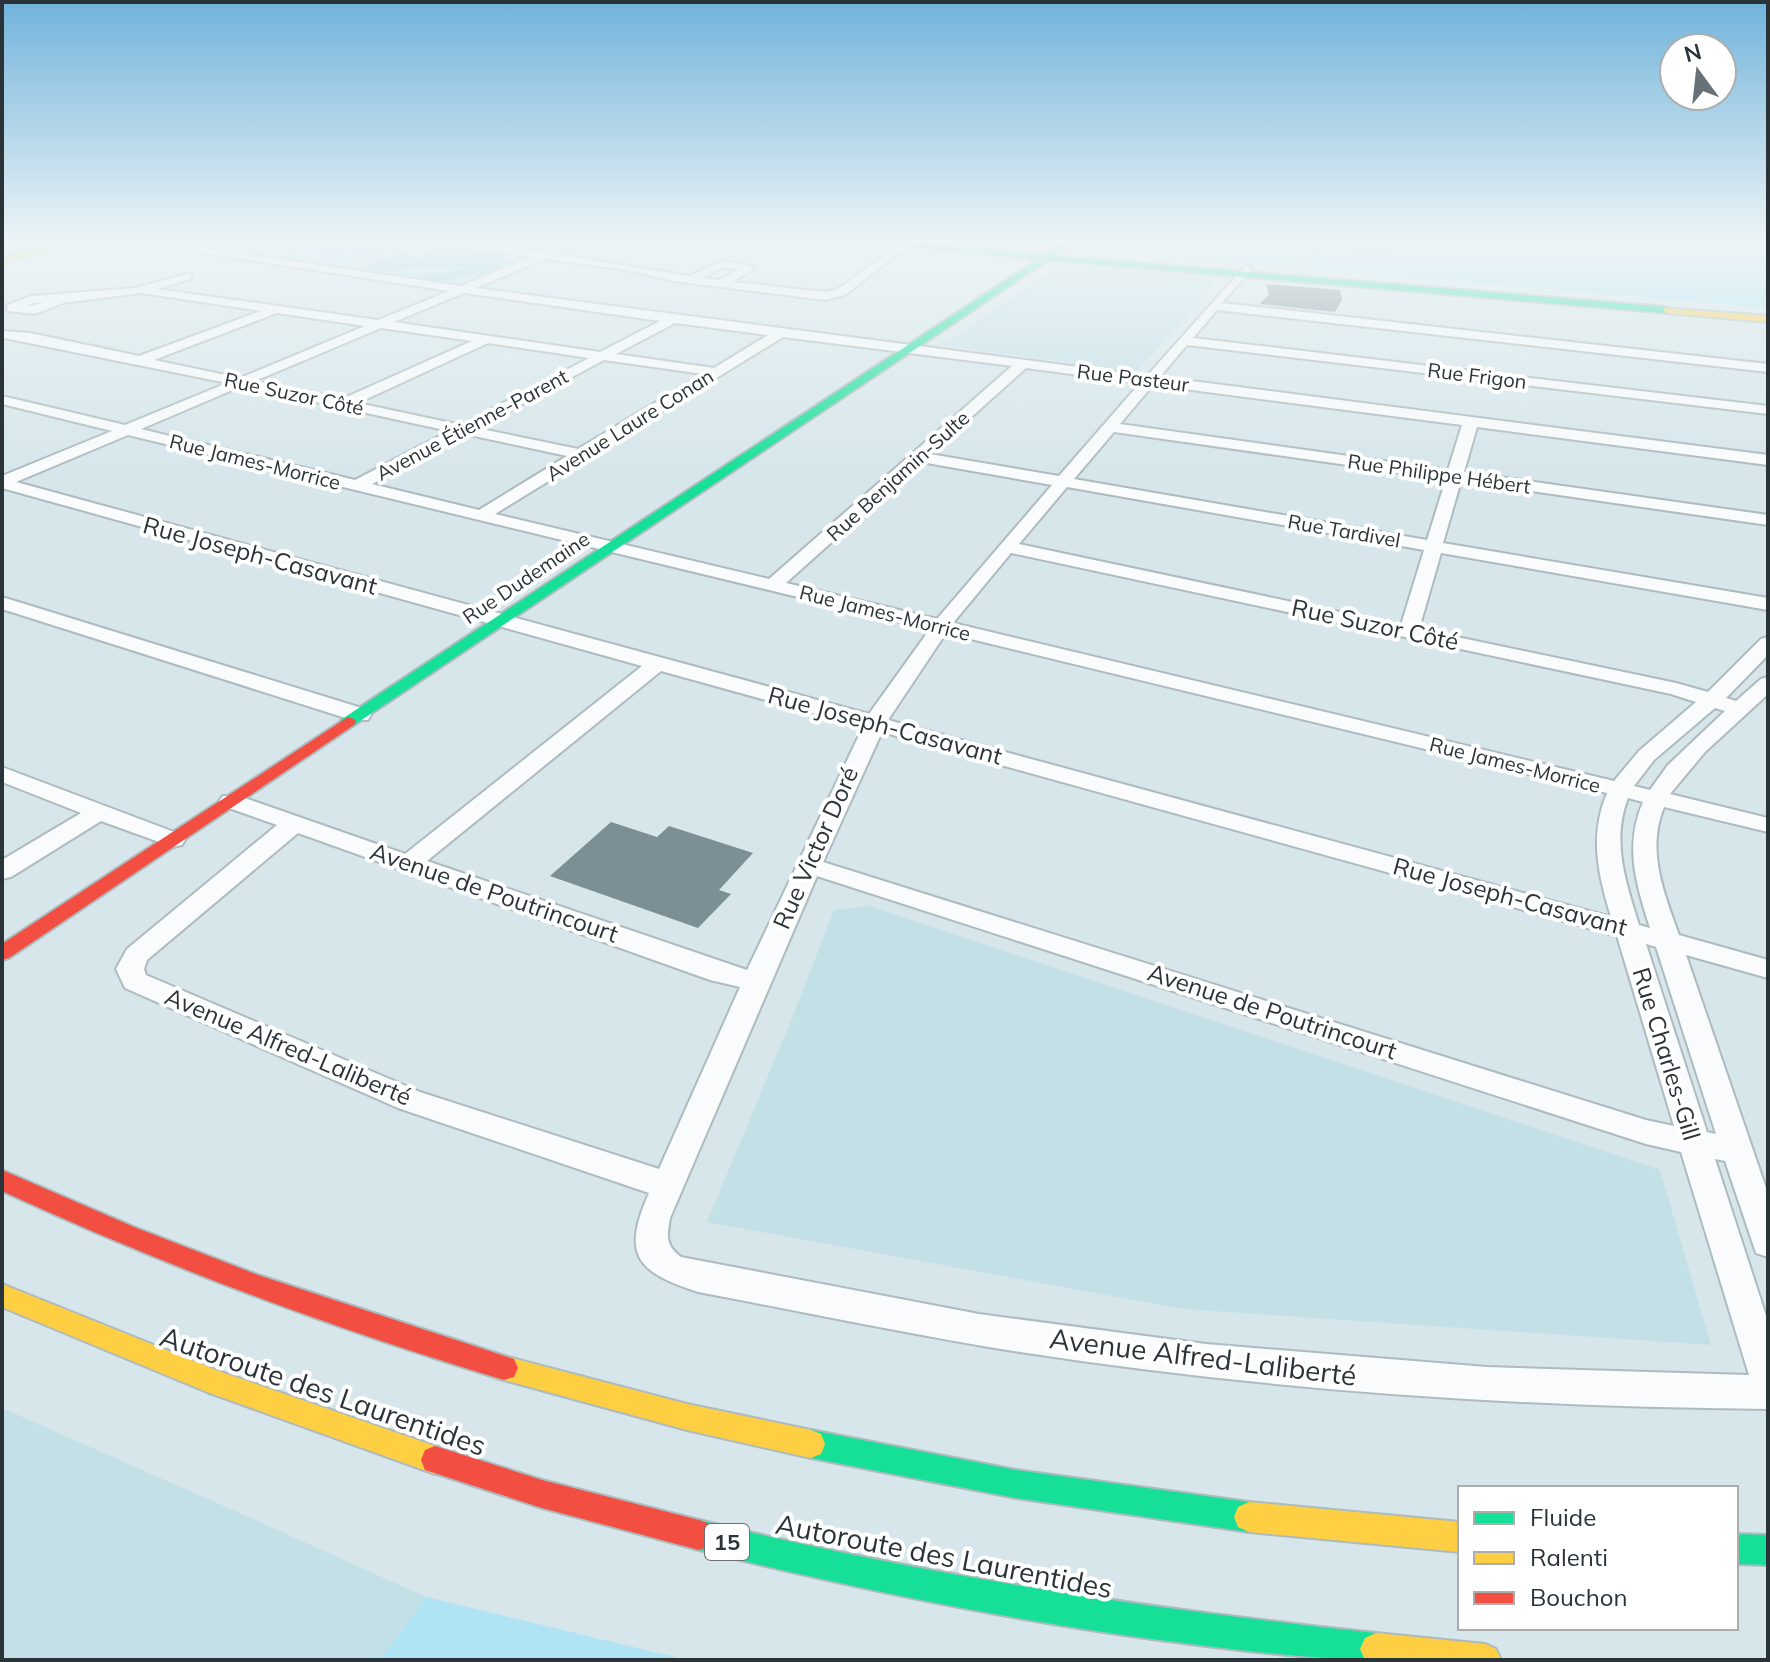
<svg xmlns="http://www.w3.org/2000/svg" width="1770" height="1662" viewBox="0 0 1770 1662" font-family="Mulish,sans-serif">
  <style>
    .built { fill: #c4e0e7 }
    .green { fill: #b0e4f4 }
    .forest { fill: #8bccde }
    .building { fill: #7c8f94 }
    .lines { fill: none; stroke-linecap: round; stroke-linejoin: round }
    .street-casing { stroke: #aebbbe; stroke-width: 4 }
    .fast-casing { stroke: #aebbbe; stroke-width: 4 }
    .slow-casing { stroke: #aebbbe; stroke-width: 4 }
    .jam-casing { stroke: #aebbbe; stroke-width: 4 }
    .street { fill: #f9fbfc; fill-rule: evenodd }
    .fast { fill: #16e098; fill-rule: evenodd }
    .slow { fill: #ffcf43; fill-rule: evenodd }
    .jam { fill: #f24e42; fill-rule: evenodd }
    .labels { text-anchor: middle; stroke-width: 8; stroke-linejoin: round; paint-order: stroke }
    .far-street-label { font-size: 20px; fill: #2a3438; stroke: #fff }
    .shield { fill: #fff; stroke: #6a7174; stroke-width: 2 }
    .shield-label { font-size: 22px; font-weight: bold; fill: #2a3438 }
    .street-label { font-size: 24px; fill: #2a3438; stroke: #fff }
    .near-street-label { font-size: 28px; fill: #2a3438; stroke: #fff }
  </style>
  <rect width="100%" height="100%" fill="#d6e6eb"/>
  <path class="built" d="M1064,263L1217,277L1189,314L1136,372L943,345Z
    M869,906L1660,1170L1711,1345L1183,1309L707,1222L792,1018L834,910Z
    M2,1408L260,1522L426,1597L380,1660H2Z"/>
  <path class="green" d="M144,239H395L528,257L459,285Z
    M1089,239H1768V308L1077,249Z
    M426,1597L687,1660H380Z"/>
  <path class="forest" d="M345,239L411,241L368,244L384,251L365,256L346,250L340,254L342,258L325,257L324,247C311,246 301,257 289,247L298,242Z
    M1158,239H1300L1299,244L1385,250L1395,254Z
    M440,245L500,253L505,256L501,261L522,260L497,266L500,269C487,274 480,273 468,275C451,278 441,283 423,280L426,276L418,274L453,272L466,267L423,266L388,272L370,269L369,265C381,258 406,250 418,258L437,252L429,249Z"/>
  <path class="building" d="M1266,284L1340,290L1342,300L1335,312L1260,304L1269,294Z
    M611,822L657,837L669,826L753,853L719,890L731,894L698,928L550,876Z"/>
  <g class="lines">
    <g class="street-casing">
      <path id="street" d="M114,239H143L461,286L531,257L416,239H447L542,252L573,239H588L556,254L689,276L722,261L755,267L753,269L733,282L825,292L837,290L905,239H917L845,295L825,300L673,281L621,269L545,259L476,288L1147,376L1246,265L1252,268L1222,303L1768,364V372L1217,310L1193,338L1768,406V414L1187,345L1160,377L1768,455V465L1477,427L1464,472L1768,515V525L1461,481L1443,543L1768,598V610L1441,553L1419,629L1676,683L1708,692L1761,639L1768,637V655L1726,698L1736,701L1761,679L1768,677V694L1705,752L1670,794L1768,818V832L1664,807C1646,851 1664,893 1679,935L1768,960V978L1686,955L1768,1194V1257L1756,1253L1725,1161L1715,1159L1768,1322V1409C1517,1407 1267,1390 1020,1352C912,1335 805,1312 698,1292C637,1272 621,1256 649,1193L398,1108L125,988L116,969L127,949L277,825L223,806L219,801L223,796H239L405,854L642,666L2,488V476L112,431L2,404V396L125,425L227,383L4,338L2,331L30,333L139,356L261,311L141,293L63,303L35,314L7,311V305L31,296L135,288L187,274L191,275V279L157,289L378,320L449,291ZM724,267L738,269L720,280L703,278ZM464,293L660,321L600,352L394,322ZM33,303H45L27,306ZM277,313L365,326L240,378L154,360ZM675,323L768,335L714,368L616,354ZM381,328L472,341L342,399L255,381ZM783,337L1012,366L769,579L495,514ZM488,343L589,358L461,425L358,403ZM604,360L703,374L578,449L477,428ZM1026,368L1140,383L1059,476L930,454ZM1153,385L1462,425L1448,470L1120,424ZM242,386L449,431L355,480L141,429ZM1114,432L1446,479L1427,540L1074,479ZM465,434L567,456L479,510L372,484ZM128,435L930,629L869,714L16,482ZM921,462L1052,485L937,619L786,583ZM1067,487L1424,550L1401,625L1019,544ZM1011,553L1671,694L1696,702L1639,751L1614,781L953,623ZM946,633L1607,793C1589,836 1598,874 1611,917L888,720ZM661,671L863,727L747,970L427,861ZM1715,708L1725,711L1668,765L1650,790L1634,786L1654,760ZM882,732L1617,936L1674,1126L1646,1120L823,862ZM1628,798L1643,802C1624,846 1636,884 1650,928L1639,925C1626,883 1611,841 1628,798ZM298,833L710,980L740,987L659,1169L420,1092L146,975L144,969L147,960ZM817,876L1646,1144L1681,1152L1749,1375L1487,1367L1206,1344L979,1314L681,1257C665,1245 667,1236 670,1218ZM1646,944L1656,947L1716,1134L1707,1132Z
        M2,597L368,710L371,715L368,720H352L2,609Z
        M2,767L182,835L185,840L182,845L173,847L101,821L11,877L2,879V860L81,813L2,782Z"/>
    </g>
    <g class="fast-casing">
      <path id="fast" d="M828,239H864L1045,255L1068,239H1078L1055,256L1666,307L1671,310L1666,313L1048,260L354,725H342L340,722L342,719L1038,259Z
        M811,1430L1016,1470L1249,1502L1260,1507L1264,1517L1260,1527L1249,1532L1016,1498L811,1458L801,1454L797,1444L801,1434Z
        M699,1520C922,1575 1147,1609 1376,1633L1387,1638L1392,1649L1387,1660C1308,1660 1230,1649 1152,1639C999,1618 849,1587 699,1550L688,1546L684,1535L688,1524Z
        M1736,1534L1768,1535V1565L1736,1564Z"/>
    </g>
    <g class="slow-casing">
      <path id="slow" d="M69,239H83L2,263V258Z
        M1663,308L1768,316V322L1666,313Z
        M2,1284L221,1372L435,1446L445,1450L449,1460L445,1470L435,1474L207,1392L2,1307Z
        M504,1356L687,1404L811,1430L821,1434L825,1444L821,1454L811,1458L687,1430L504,1380L494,1377L490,1368L494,1359Z
        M1249,1502L1460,1522V1552L1249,1532L1238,1527L1234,1517L1238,1507Z
        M1376,1633L1485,1644L1496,1649L1501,1660H1365L1360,1649L1365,1638Z"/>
    </g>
    <g class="jam-casing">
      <path id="jam" d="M348,717L354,719L356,722L354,725L9,958L2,960V944Z
        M2,1170L134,1227L258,1275L514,1359L518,1368L514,1377L504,1380C332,1328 165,1266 2,1191Z
        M435,1446L542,1480L699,1520L710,1524L714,1535L710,1546L699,1550L542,1508L425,1470L421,1460L425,1450Z"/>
    </g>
    <use href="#street" class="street"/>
    <use href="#fast" class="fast"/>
    <use href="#slow" class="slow"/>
    <use href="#jam" class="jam"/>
  </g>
  <linearGradient id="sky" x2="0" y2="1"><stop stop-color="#71b3db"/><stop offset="0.51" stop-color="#edf4f6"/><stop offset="1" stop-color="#edf4f6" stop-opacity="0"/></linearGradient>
  <rect width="1770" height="472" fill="url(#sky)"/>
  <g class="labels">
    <g class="far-street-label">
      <text transform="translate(1477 376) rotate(7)" y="7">Rue Frigon</text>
      <text transform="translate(1133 378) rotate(7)" y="7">Rue Pasteur</text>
      <text transform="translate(294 394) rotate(12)" y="7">Rue Suzor Côté</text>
      <text transform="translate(472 425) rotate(-28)" y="7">Avenue Étienne-Parent</text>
      <text transform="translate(630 425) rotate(-32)" y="7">Avenue Laure Conan</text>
      <text transform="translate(255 462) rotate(14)" y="7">Rue James-Morrice</text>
      <text transform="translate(1439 474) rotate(8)" y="7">Rue Philippe Hébert</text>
      <text transform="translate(898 476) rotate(-42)" y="7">Rue Benjamin-Sulte</text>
      <text transform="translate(1344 531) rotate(10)" y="7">Rue Tardivel</text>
      <text transform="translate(526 578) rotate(-34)" y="7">Rue Dudemaine</text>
      <text transform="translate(885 613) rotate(14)" y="7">Rue James-Morrice</text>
      <text transform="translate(1515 765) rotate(14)" y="7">Rue James-Morrice</text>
    </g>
    <rect class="shield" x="705" y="1524" width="44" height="36" rx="6"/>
    <g class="shield-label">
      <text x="727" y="1550">15</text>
    </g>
    <g class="street-label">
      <text transform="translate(260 556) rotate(15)" y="8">Rue Joseph-Casavant</text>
      <text transform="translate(1375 625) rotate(12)" y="8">Rue Suzor Côté</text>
      <text transform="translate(885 726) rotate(15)" y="8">Rue Joseph-Casavant</text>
      <text transform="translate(816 848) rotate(-66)" y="8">Rue Victor Doré</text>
      <text transform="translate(494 893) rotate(19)" y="8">Avenue de Poutrincourt</text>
      <text transform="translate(1510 897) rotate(15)" y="8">Rue Joseph-Casavant</text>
      <text transform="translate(1272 1012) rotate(18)" y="8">Avenue de Poutrincourt</text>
      <text transform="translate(288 1047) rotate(23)" y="8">Avenue Alfred-Laliberté</text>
      <text transform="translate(1666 1054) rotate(73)" y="8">Rue Charles-Gill</text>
    </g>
    <g class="near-street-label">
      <text transform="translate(1203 1357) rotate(7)" y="10">Avenue Alfred-Laliberté</text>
      <text transform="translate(323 1391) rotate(19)" y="10">Autoroute des Laurentides</text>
      <text transform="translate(944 1556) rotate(11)" y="10">Autoroute des Laurentides</text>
    </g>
  </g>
  <rect width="1770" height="1662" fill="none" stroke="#2a3438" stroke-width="8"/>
  <rect x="1458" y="1486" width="280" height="144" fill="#ffffff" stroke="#aaaeaf" stroke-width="2"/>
  <rect x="1474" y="1512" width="40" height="12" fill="#16e098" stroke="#aaaeaf" stroke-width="2"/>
  <text x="1530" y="1526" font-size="24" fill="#2a3438">Fluide</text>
  <rect x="1474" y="1552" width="40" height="12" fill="#ffcf43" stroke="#aaaeaf" stroke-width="2"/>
  <text x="1530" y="1566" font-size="24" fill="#2a3438">Ralenti</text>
  <rect x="1474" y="1592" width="40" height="12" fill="#f24e42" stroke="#aaaeaf" stroke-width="2"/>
  <text x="1530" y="1606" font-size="24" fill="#2a3438">Bouchon</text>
  <g transform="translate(1698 72) rotate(345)"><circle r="38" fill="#ffffff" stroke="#aaaeaf" stroke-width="2"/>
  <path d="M0-6L14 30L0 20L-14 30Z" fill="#667277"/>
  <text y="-12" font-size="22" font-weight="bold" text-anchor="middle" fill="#2a3438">N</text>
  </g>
</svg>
